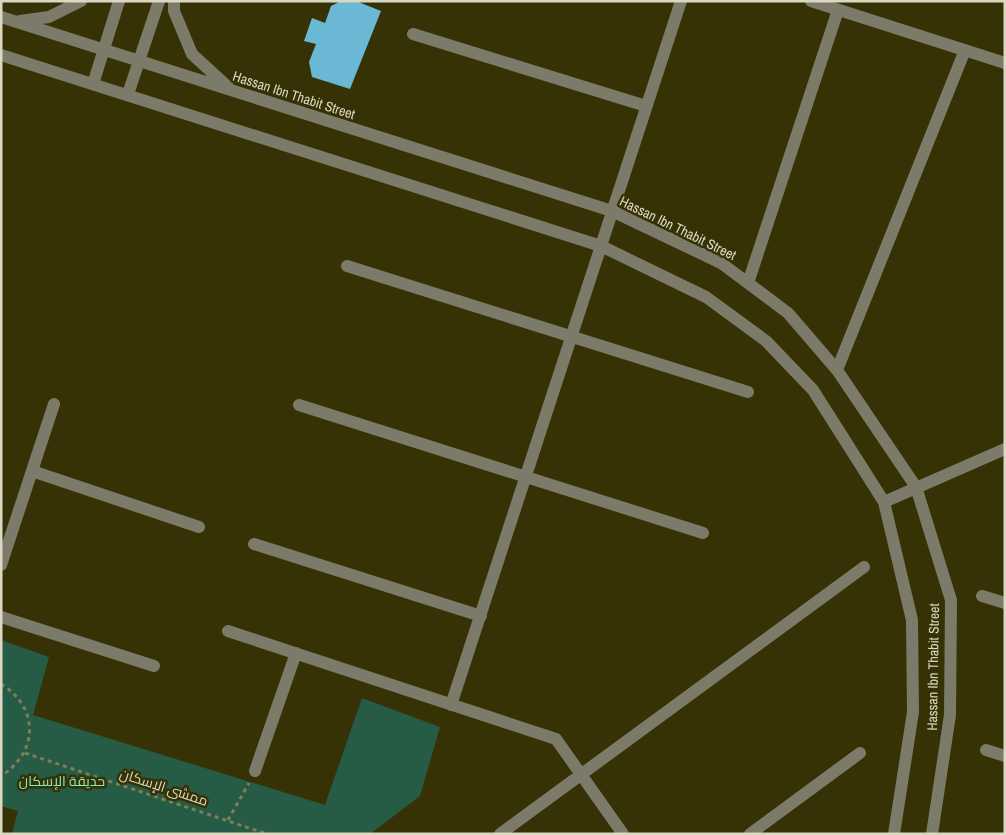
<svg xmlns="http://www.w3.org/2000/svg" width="1006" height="835" viewBox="0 0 1006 835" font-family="'Archivo Narrow',Cairo,sans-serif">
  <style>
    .green { fill: #265c45 }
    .building { fill: #6bb8d4 }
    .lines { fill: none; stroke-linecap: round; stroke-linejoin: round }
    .path { stroke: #807d59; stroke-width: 3; stroke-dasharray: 4 4; stroke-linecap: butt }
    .minor { stroke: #7c7a68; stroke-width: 12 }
    .labels { text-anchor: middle; stroke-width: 5; stroke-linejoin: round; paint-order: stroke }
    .street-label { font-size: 14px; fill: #dad8c1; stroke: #363205 }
    .park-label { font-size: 14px; fill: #85ebbd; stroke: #363205 }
  </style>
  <rect width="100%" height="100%" fill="#363205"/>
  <path class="green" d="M1,640L49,657L33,715L325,805L362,698L440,727L420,796L370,834H12L18,811L1,806Z"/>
  <path class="building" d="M341,1H356L381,11L350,89L312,77L309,62L316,44L304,41L312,18L325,23L331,6Z"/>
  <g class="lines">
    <path class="path" d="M1,684C39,707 39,752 1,776
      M25,753L267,834
      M228,820L249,783"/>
    <path class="minor" d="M174,1V11L192,54L229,88
      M811,1L1005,63
      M1,17L612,211L721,263L788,313L837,370L916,487L951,600L950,715L932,834
      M20,21L49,17L81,1
      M413,34L646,106
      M1,55L601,246L706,297L766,341L813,390L884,502L912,620L913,712L894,834
      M93,84L119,1
      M128,94L159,1
      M347,266L748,392
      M748,283L838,10
      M837,370L965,50
      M299,405L703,533
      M32,471L199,527
      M884,502L1005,449
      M254,544L481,616
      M1,565L54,404
      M982,596L1005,603
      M1,617L154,666
      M228,631L556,739L623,834
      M451,705L681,1
      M986,750L1005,756
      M255,771L296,653
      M500,834L864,567
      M750,834L860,753"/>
  </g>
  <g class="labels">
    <g class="street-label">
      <text transform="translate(294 95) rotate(18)" y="5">Hassan Ibn Thabit Street</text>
      <text transform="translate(678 228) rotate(26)" y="5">Hassan Ibn Thabit Street</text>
      <text transform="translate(933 667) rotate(-89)" y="5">Hassan Ibn Thabit Street</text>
      <text transform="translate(164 787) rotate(18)" y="5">ممشى الإسكان</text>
    </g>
    <g class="park-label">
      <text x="62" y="786">حديقة الإسكان</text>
    </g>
  </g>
  <rect width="1006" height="835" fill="none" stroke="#dad8c1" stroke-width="5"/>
</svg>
